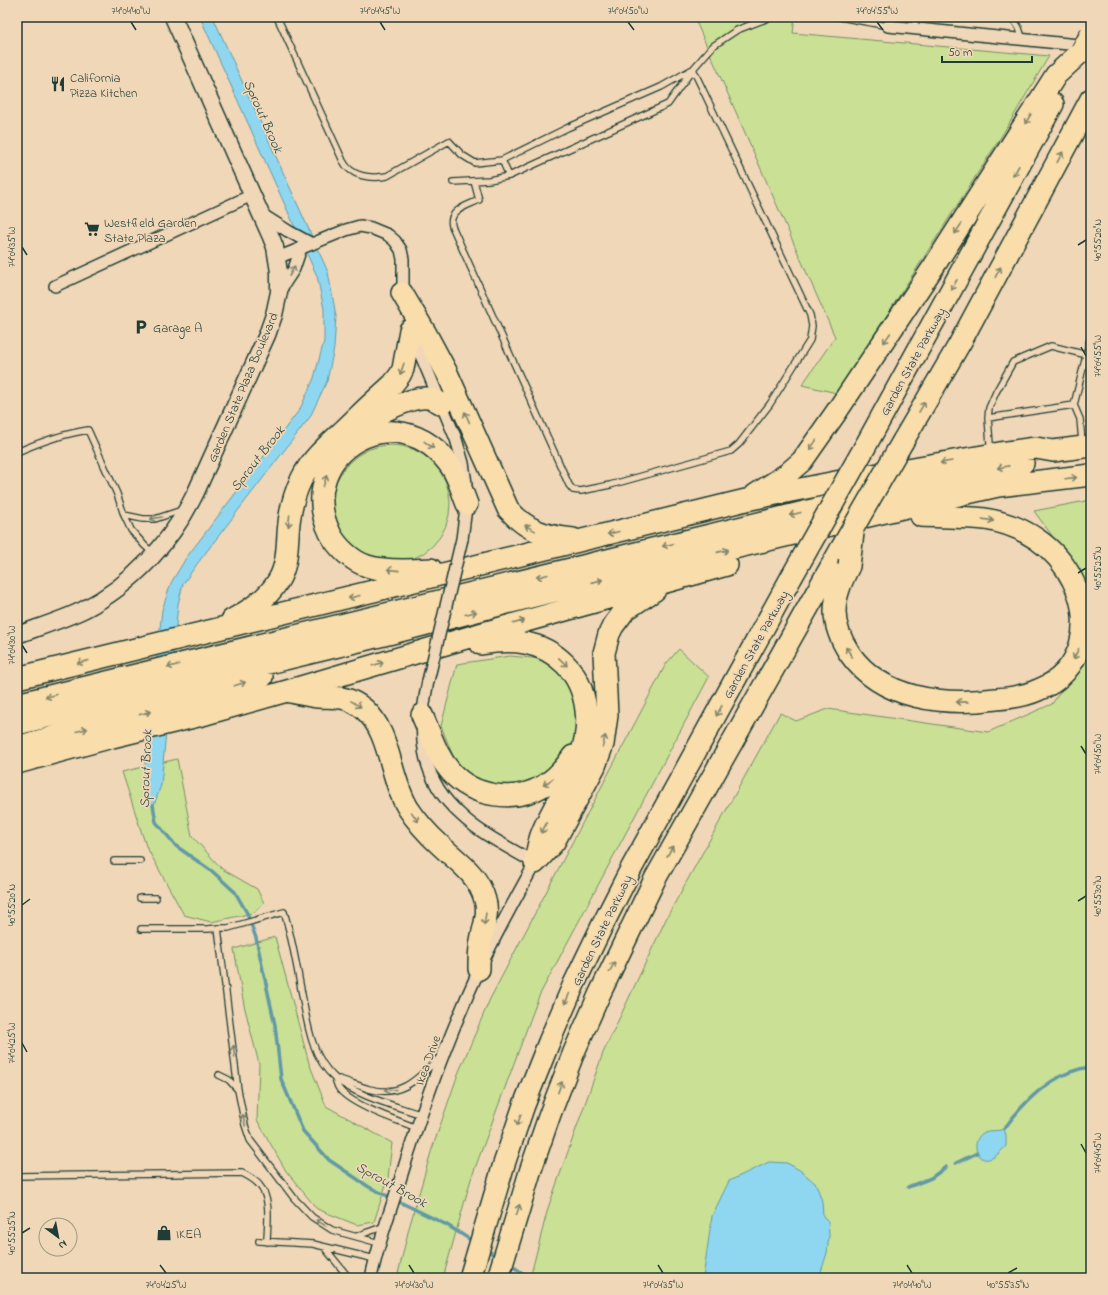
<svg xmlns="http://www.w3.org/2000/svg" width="1108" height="1295" viewBox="0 0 1108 1295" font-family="'Indie Flower',sans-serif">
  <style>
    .green { fill: #c9e095; stroke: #748e64 }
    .water { fill: #8fd7f0; stroke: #6299a5 }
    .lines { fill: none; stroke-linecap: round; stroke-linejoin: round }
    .stream { stroke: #6299a5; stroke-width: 3.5 }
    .lane-casing { stroke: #1f3d34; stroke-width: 8 }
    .street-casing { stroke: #1f3d34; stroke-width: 14 }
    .secondary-casing { stroke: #1f3d34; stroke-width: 19 }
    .highway-casing { stroke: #1f3d34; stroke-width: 24 }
    .lane { stroke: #f0d7b8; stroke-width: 5.5 }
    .street { stroke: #f0d7b8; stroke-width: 11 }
    .secondary { stroke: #f0d7b8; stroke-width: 16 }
    .highway { stroke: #f9ddab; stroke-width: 21 }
    .street-bridge-casing { stroke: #1f3d34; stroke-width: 14; stroke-linecap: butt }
    .highway-bridge-casing { stroke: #1f3d34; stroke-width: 24; stroke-linecap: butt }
    .street-bridge { stroke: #f0d7b8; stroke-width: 11 }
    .highway-bridge { stroke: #f9ddab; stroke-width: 21 }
    .oneway { stroke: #81856a }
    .oneway2 { stroke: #7d826f }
    .ticks { fill: none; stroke: #1f3d34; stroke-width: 1.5 }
    .labels { text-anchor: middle; stroke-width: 3.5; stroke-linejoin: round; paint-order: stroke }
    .poi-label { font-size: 13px; fill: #1f3d34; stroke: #f0d7b8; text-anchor: start }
    .street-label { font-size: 13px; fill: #1f3d34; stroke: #f0d7b8 }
    .water-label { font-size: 14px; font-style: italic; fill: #2a4c47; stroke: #f0d7b8 }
    .neatline { fill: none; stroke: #1f3d34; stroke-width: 1.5 }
    .ticks-label { font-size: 10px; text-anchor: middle; fill: #1f3d34 }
  </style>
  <rect width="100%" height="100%" fill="#f0d7b8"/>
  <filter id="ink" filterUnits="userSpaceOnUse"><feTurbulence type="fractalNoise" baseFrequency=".025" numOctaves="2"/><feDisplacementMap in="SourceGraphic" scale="8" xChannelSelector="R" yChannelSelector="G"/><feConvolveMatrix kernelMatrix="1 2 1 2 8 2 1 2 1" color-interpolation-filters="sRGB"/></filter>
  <g filter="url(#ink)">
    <path class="green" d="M694,17H795L793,33L1049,56L1004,132L837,393L802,385L835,337Z
      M332 504a59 59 0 1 1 118 0a59 59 0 1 1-118 0Z
      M1091,500V589L1034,511Z
      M1091,645V1278H530L548,1208L603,1053L667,917L780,713L796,721L828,709L988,732L1052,704Z
      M679,649L709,677L539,996L471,1179L443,1278H397L409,1228L431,1152L458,1074L490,999L666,664Z
      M510,656L542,659L562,675L578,696L583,727L566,761L531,787H494L458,769L441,726L457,664Z
      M177,759L192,836L222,869L257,889L264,903L253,913L211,922L184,915L146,846L122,772Z
      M275,937L309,1063L326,1106L392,1143L388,1178L374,1222L357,1225L317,1209L286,1171L257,1120L259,1064L244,1005L234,949Z"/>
    <path class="water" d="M200,17H213L328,272L336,316L334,348L327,381L310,417L197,564L183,584L178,604L161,785L153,808L143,782L162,610L171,583L186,558L300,409L314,378L324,341V309L317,276Z
      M1004,1129L1006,1135V1146C1003,1149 997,1156 992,1158C976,1165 970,1141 983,1133C989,1129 997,1132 1004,1129Z
      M769,1162L787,1163L801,1171L816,1184L822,1201L823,1216L828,1221L829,1235L827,1253L819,1278H703L712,1216L729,1181Z"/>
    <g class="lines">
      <path class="stream" d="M153,805L156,822L176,846L213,872L235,892L247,913L256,938L275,1025L281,1079L303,1131L329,1160L369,1187L447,1225L474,1242
        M1004,1129C1025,1100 1054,1071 1091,1067
        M956,1163L977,1153
        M908,1187L931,1178L946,1167
        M486,1249L497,1257
        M509,1264L530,1278"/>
      <g class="lane-casing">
        <path id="lane" d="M277,17L343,161C351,177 371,179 387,176L449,141L462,155L475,163L502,160L509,176
          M840,17L888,26
          M915,17V29
          M1012,17L1019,28L1023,40
          M502,160L567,128L661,87L691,70
          M474,181L479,200C467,206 448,210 452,226L569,485L573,490L581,491L610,485L731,451L739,444L770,404L810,340L812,326L810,315L693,69
          M453,182L489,180L509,176L668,104L693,69L713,46L737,30L771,17
          M1074,405L988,418L989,408L996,392L1013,362L1051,346L1091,356
          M988,418L990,444L996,448
          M1082,442L1080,419L1074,405L1091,335
          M17,452C40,442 62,434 88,430L117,494L124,515L131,530L145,546L153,553
          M124,515L143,519H155L182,510
          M114,861H140
          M140,898H156
          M218,928L238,1090L245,1125L250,1140L294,1198L312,1217L332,1230L379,1243
          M141,929H208L218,928H228L284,912C292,937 296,963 301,989C307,1020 310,1056 335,1078C356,1096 396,1106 422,1115
          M219,1075L229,1080L238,1090
          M335,1079C336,1081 337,1085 338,1087C347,1104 399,1121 417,1128
          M339,1079C349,1082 359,1086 369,1089C402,1098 418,1078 439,1058
          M17,1176L242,1173C248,1176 256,1180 260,1186C272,1200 267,1225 267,1242
          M357,1236L385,1226
          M259,1241L313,1244L375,1259
          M324,1247L349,1278"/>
      </g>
      <g class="street-casing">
        <path id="street" d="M888,26L1088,46
          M261,214L288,231L312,244
          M277,258L346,230L360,226L371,228L388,235L395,241L401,250L403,259V296
          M55,286L252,195
          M279,292L294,269L301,248
          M412,334L456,439L463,463L466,483
          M462,539L467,500
          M371,1278C378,1243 391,1210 401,1177C423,1106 448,1037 479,970C496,933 516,898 535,863C510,848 482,835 461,815C419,778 417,732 428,681"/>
      </g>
      <g class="secondary-casing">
        <path id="secondary" d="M17,635C39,627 62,620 83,610C132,585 172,542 196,492L267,335L274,315L279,292V272L275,247L271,237L173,17"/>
      </g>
      <g class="highway-casing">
        <path id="highway" d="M402,293L425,332L447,373L508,509C527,531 545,536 573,539
          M359,424C374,416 411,396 427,398C432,398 437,401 442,404
          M903,441L960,343L1091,99
          M866,445L1053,104
          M755,495L787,474L802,461L835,414L934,266L1056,75L1082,51
          M849,566C842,580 835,595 835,612C835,627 842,642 850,654C882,700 945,706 996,699C1010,698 1025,696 1038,690C1083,673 1094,621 1073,581C1056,546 1023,525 985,519C964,517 942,517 921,516
          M431,569C413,570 385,572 367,566C352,561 337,547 330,533C292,455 397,388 452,468C459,479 462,492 467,504
          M232,620C250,610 267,599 278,581C290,562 286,537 290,516C292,503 296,490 302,478C312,458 328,445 344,430C360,414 376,399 393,384L400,375L403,369L410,330
          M481,644C512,639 541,640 565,664C577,676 584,693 586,710C592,759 559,791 542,833C538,842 537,853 535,863
          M17,678L746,500L861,477L1000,453L1036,448L1053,451L1091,446
          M291,692C300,694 309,696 318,697C338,698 346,695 364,709C391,732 389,777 408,808C417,822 428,834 440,845C458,862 478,874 485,900C490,916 481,932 480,948C479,955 479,962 479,969
          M17,704L927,482L1023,463
          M422,715C431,735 436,755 451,772C473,797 514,803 543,786C555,779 565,768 573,756
          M17,724L392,633L534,596L885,512L998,486L1091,475
          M17,747L171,705L262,677
          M17,763L112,737L206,714L287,691L483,633L727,565
          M537,861L554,842L595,766L603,744L607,715L604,653L609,634L613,626L625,610L655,590
          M470,1278L504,1164L524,1105L549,1042L574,984L602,926L631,869L791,578
          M498,1278L530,1172L550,1114L574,1052L600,993L655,879L841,549"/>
      </g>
      <use href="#lane" class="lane"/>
      <use href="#street" class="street"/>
      <use href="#secondary" class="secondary"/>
      <use href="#highway" class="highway"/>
      <g class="street-bridge-casing">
        <path id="street-bridge" d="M428,681L462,539"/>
      </g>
      <g class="highway-bridge-casing">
        <path id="highway-bridge" d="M1082,51L1091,34
          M841,549L903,441
          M849,566L853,533
          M791,578L866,445"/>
      </g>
      <use href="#street-bridge" class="street-bridge"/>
      <use href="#highway-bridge" class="highway-bridge"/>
    </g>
    <defs><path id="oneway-shaft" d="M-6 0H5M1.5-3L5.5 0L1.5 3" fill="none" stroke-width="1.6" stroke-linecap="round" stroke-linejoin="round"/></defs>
    <g class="oneway">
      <use href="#oneway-shaft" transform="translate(1028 119) rotate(122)"/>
      <use href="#oneway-shaft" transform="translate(1060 157) rotate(-62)"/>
      <use href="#oneway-shaft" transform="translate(1016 171) rotate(119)"/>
      <use href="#oneway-shaft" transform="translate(958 229) rotate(123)"/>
      <use href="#oneway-shaft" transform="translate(998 272) rotate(-62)"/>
      <use href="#oneway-shaft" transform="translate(954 285) rotate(119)"/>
      <use href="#oneway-shaft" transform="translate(887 338) rotate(124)"/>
      <use href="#oneway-shaft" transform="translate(402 369) rotate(109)"/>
      <use href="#oneway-shaft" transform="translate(922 407) rotate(-60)"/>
      <use href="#oneway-shaft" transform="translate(467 417) rotate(-114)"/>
      <use href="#oneway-shaft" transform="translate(429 445) rotate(37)"/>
      <use href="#oneway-shaft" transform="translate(813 445) rotate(125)"/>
      <use href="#oneway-shaft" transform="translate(946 462) rotate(170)"/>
      <use href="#oneway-shaft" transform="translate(1003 467) rotate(169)"/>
      <use href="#oneway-shaft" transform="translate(1071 478) rotate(-7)"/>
      <use href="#oneway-shaft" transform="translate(325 481) rotate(-73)"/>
      <use href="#oneway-shaft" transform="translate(795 514) rotate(166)"/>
      <use href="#oneway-shaft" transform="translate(988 520) rotate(10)"/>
      <use href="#oneway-shaft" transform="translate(289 521) rotate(96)"/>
      <use href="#oneway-shaft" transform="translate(530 528) rotate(-151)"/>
      <use href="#oneway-shaft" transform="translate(613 533) rotate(166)"/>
      <use href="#oneway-shaft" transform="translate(668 545) rotate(166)"/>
      <use href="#oneway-shaft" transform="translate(723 551) rotate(-13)"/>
      <use href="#oneway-shaft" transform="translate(393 570) rotate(-174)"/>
      <use href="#oneway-shaft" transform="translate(542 576) rotate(166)"/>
      <use href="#oneway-shaft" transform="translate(597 581) rotate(-13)"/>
      <use href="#oneway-shaft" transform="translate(354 597) rotate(166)"/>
      <use href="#oneway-shaft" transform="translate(471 613) rotate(-14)"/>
      <use href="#oneway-shaft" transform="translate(519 622) rotate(-16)"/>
      <use href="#oneway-shaft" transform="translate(849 652) rotate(-124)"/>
      <use href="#oneway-shaft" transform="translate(1076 654) rotate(117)"/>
      <use href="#oneway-shaft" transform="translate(83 662) rotate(166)"/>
      <use href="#oneway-shaft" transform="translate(563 662) rotate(44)"/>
      <use href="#oneway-shaft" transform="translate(378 664) rotate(-17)"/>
      <use href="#oneway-shaft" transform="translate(173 666) rotate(166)"/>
      <use href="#oneway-shaft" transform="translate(240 684) rotate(-18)"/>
      <use href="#oneway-shaft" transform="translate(51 696) rotate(166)"/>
      <use href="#oneway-shaft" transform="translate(962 702) rotate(179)"/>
      <use href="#oneway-shaft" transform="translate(356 704) rotate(31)"/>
      <use href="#oneway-shaft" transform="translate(719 711) rotate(119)"/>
      <use href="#oneway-shaft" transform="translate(145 713) rotate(-16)"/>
      <use href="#oneway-shaft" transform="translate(82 730) rotate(-15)"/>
      <use href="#oneway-shaft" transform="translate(604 741) rotate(-76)"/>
      <use href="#oneway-shaft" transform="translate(548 782) rotate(145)"/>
      <use href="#oneway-shaft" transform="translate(415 817) rotate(54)"/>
      <use href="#oneway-shaft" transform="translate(544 828) rotate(117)"/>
      <use href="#oneway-shaft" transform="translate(670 851) rotate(-61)"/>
      <use href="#oneway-shaft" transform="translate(485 919) rotate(99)"/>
      <use href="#oneway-shaft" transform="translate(612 967) rotate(-64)"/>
      <use href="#oneway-shaft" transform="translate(567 999) rotate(114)"/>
      <use href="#oneway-shaft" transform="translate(560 1087) rotate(-69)"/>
      <use href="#oneway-shaft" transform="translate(519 1120) rotate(109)"/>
      <use href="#oneway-shaft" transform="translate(518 1210) rotate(-73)"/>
    </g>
    <g class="oneway2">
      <use href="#oneway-shaft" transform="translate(292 271) rotate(-61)"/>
      <use href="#oneway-shaft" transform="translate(156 518) rotate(170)"/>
      <use href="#oneway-shaft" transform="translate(234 1051) rotate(-96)"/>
      <use href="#oneway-shaft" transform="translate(390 1090) rotate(175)"/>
      <use href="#oneway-shaft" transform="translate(244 1120) rotate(-103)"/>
      <use href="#oneway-shaft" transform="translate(321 1223) rotate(-148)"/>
    </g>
  </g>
  <path class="ticks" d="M131,22L136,30M380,22L385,30M628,22L634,30M877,22L883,30M1078,245L1086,240M22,247L27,255M1081,347L1086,356M1078,573L1086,568M22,645L27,653M1081,746L1086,754M1078,901L1086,896M22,905L30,899M22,1043L27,1052M1081,1144L1086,1153M22,1233L30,1228M160,1265L166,1273M409,1265L414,1273M658,1265L663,1273M907,1265L912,1273M1008,1273L1017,1268"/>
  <defs>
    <g id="restaurant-bare" transform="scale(1.2)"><path d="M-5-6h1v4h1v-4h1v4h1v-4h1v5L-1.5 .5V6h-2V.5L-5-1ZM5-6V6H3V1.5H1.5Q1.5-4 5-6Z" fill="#1f3d34" stroke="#f0d7b8" stroke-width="2.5" paint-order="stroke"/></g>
    <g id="supermarket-bare" transform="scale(1.2)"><path d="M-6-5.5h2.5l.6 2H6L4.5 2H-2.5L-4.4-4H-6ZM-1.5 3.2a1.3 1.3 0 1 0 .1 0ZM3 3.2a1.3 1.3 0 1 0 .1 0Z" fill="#1f3d34" stroke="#f0d7b8" stroke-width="2.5" paint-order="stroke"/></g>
    <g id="parking-bare" transform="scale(1.2)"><path d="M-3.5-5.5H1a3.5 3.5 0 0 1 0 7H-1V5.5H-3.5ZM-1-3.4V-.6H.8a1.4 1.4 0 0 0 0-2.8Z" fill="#1f3d34" stroke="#f0d7b8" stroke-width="2.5" paint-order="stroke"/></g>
    <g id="shop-bare" transform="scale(1.2)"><path d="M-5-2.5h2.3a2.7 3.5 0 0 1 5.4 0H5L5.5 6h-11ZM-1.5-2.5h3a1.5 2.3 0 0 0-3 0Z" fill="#1f3d34" stroke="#f0d7b8" stroke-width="2.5" paint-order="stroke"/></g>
  </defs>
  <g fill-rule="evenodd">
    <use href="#restaurant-bare" x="58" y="84"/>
    <use href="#supermarket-bare" x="92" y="229"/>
    <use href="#parking-bare" x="141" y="327"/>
    <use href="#shop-bare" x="164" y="1233"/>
  </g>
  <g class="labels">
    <g class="poi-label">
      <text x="70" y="82">California<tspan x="70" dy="15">Pizza Kitchen</tspan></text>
      <text x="104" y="227">Westfield Garden<tspan x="104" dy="15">State Plaza</tspan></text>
      <text x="153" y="332">Garage A</text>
      <text x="176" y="1238">IKEA</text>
    </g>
    <g class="street-label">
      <text transform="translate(912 361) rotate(-61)" y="5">Garden State Parkway</text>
      <text transform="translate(242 387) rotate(-67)" y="5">Garden State Plaza Boulevard</text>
      <text transform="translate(755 644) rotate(-61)" y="5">Garden State Parkway</text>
      <text transform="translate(601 930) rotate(-64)" y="5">Garden State Parkway</text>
      <text transform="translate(427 1060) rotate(-70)" y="5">Ikea Drive</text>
    </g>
    <g class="water-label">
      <text transform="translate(264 116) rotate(66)" y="5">Sprout Brook</text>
      <text transform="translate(257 458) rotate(-52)" y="5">Sprout Brook</text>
      <text transform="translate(145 769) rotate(-88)" y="5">Sprout Brook</text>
      <text transform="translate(392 1184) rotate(29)" y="5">Sprout Brook</text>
    </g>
  </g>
  <rect width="1108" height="1295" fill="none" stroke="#f0d7b8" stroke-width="44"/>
  <g transform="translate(58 1237) rotate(148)"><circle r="19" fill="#f0d7b8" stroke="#9c9983"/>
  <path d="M0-3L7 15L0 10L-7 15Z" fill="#1f3d34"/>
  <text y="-6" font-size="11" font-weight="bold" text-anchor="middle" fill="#1f3d34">N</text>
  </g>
  <path d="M942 56v6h90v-6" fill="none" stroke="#1f3d34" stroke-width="2"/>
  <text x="948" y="56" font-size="12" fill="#1f3d34" stroke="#f0d7b8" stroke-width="3" paint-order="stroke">50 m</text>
  <rect x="22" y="22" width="1064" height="1251" class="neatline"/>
  <g class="ticks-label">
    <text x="131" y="14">74°04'40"W</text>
    <text x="380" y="14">74°04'45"W</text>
    <text x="628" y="14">74°04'50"W</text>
    <text x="877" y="14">74°04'55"W</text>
    <text transform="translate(1097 240) rotate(-90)" y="4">40°55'20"N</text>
    <text transform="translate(11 247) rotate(-90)" y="4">74°04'35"W</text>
    <text transform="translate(1097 356) rotate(-90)" y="4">74°04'55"W</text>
    <text transform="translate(1097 568) rotate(-90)" y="4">40°55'25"N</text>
    <text transform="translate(11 645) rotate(-90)" y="4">74°04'30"W</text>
    <text transform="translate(1097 754) rotate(-90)" y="4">74°04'50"W</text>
    <text transform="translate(1097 896) rotate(-90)" y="4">40°55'30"N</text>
    <text transform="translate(11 905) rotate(-90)" y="4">40°55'20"N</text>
    <text transform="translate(11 1043) rotate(-90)" y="4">74°04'25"W</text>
    <text transform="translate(1097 1153) rotate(-90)" y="4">74°04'45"W</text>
    <text transform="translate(11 1233) rotate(-90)" y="4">40°55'25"N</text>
    <text x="166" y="1288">74°04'25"W</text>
    <text x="414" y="1288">74°04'30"W</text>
    <text x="663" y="1288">74°04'35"W</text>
    <text x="912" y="1288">74°04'40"W</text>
    <text x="1008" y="1288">40°55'35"N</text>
  </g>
</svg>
